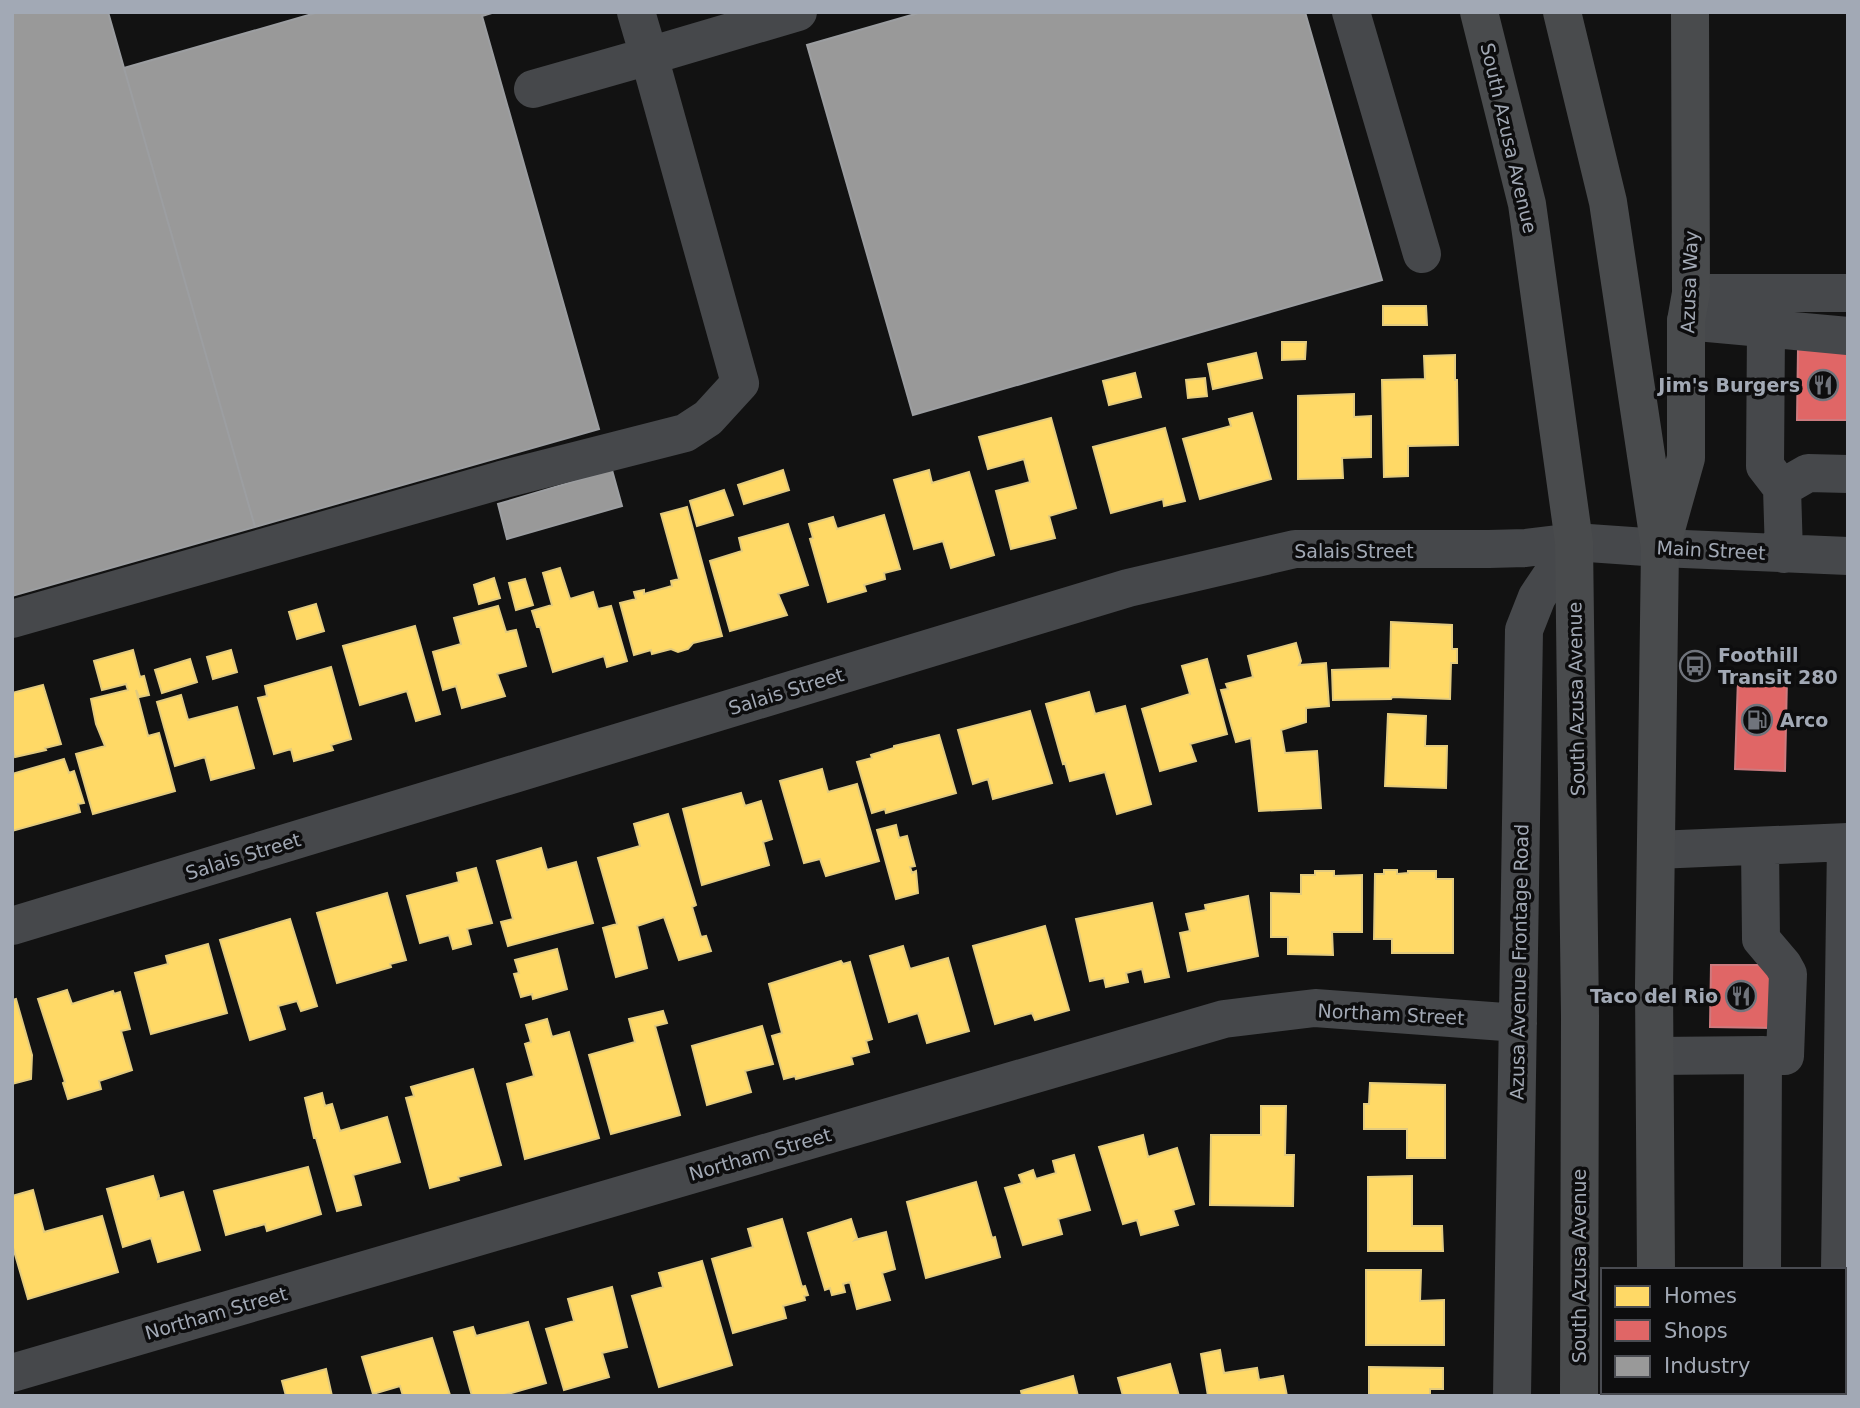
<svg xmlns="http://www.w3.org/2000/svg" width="1860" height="1408" viewBox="0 0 1860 1408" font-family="'DejaVu Sans',sans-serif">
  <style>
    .homes { fill: #ffd966; stroke: #e3cb7e; stroke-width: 2 }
    .shops { fill: #e06666; stroke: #cd7a7e; stroke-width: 2 }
    .industry { fill: #999; stroke: #9c9ea1; stroke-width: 2 }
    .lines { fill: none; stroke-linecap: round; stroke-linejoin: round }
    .minor { stroke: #46484b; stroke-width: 38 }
    .major { stroke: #494b4d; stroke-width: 38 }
    .labels { text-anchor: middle; stroke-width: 7; stroke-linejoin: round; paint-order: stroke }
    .street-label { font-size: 19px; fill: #a2a9b5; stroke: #0d0d0e }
    .poi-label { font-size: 19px; font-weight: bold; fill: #a2a9b5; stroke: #0d0d0e; text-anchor: end }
  </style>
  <rect width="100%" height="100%" fill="#121212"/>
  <path class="homes" d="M1383,306H1426L1427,325H1383Z
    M1282,342H1306L1305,359L1282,360Z
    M1256,353L1262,378L1213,389L1208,364Z
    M1455,355V380H1457L1458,445L1408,446V476L1384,477L1382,380L1425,379L1424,356Z
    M1135,373L1141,397L1109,405L1103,381Z
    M1205,378L1207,396L1188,398L1186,380Z
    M1354,394V417L1371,416V457L1342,458L1343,478L1298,479V396Z
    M1252,413L1271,479L1200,499L1183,439L1231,426L1229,419Z
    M1051,418L1076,508L1049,516L1055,538L1011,549L996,491L1030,482L1024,459L988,469L979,437Z
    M1165,428L1185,501L1164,506L1163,499L1111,513L1093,447Z
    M783,470L789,490L744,504L738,485Z
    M929,470L932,483L969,472L994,555L951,568L943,541L914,549L894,480Z
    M724,490L733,515L697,526L690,501Z
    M687,507L722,636L693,643L688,649L678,652L671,649L652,654L651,650L634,655L620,603L636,599L634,592L644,590V594L672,586L671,581L679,579L661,514Z
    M884,515L900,569L884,573L885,579L864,585L866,591L828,602L810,539L813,538L809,524L833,517L837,529Z
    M788,524L808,585L778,594L787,615L730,631L710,561L742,551L739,538Z
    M560,568L570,599L593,592L598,609L611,606L627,661L607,667L604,656L553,672L540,627H537L532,611L552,605L543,573Z
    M494,578L500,598L479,604L474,585Z
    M525,579L533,605L516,610L509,583Z
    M316,604L324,631L297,639L289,612Z
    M498,606L506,632L516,630L526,666L497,674L505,696L462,708L456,686L443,690L433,652L461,644L454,618Z
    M1391,622L1452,625V649H1457V663H1451L1450,699L1392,697L1391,699L1333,700L1332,670L1390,668Z
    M415,626L440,714L416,721L407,691L360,705L343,646Z
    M1296,643L1301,661L1299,665L1326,663L1329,706L1306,708V722L1281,730L1285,753L1317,751L1321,808L1259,811L1251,738L1236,742L1221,690L1228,689L1226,684L1253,677L1248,656Z
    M133,650L140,677L144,676L149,695L139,697L136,690L148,736L159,733L175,791L93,814L76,754L105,746L96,724L91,699L128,690L126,684L102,690L94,661Z
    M231,650L237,672L213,679L207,657Z
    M190,659L197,682L162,693L155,670Z
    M1207,659L1227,734L1190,744L1196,761L1160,771L1142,709L1190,694L1182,666Z
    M331,667L351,739L331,745L333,750L294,761L291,749L274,754L258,698L267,696L265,686Z
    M43,685L61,744L45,748L46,750L15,757L12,746V693Z
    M1089,692L1095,714L1125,706L1151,804L1117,814L1105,772L1070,781L1065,763L1063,764L1046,704Z
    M181,695L188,720L237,707L254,768L211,780L205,757L175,766L157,702Z
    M1030,711L1052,783L993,799L988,779L973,784L958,730Z
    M1388,714L1426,716L1425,746H1447L1446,788L1385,786Z
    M939,735L956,793L886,813L885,809L872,813L857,762L872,758L871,755L894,748V746Z
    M64,759L69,773L74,771L84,803L78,804L80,812L12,831V774Z
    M822,769L828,792L857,784L879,861L826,876L820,859L804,863L780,781Z
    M741,793L745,806L761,801L772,839L763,842L769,865L702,885L683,809Z
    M668,814L696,905L692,907L701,937L706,936L711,951L679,960L664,917L637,926L647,968L616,977L603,928L617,924L598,858L640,846L634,824Z
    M896,825L899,838L907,836L915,866L910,867L912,873L916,871L918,893L896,899L877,830Z
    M541,848L547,870L576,862L593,923L508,946L501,922L513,919L497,861Z
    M476,868L492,923L467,929L471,944L453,949L449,935L420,943L407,896L459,882L457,873Z
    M1384,870H1397V874L1408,873V871H1436V879H1453V953H1392V939H1374L1375,874H1384Z
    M1315,871H1334V876L1362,875V932H1332L1333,955L1288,954V937H1271V893L1301,894V875H1315Z
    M387,893L406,960L390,964L391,967L337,983L317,913Z
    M1248,896L1258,956L1188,971L1180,933L1190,931L1186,914L1206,910L1205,905Z
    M1152,903L1169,977L1145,982L1142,969L1126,973L1128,982L1106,987L1104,978L1090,981L1076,919Z
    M290,919L317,1006L301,1011L297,1001L278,1006L285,1029L250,1040L220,940Z
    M1045,926L1069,1010L1035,1020L1032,1013L995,1024L973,946Z
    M208,944L227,1013L151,1034L135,973L168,964L166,956Z
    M903,946L910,969L948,958L969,1031L927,1043L918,1013L889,1022L870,956Z
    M557,949L567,989L533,999L532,994L521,997L514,974L519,973L515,960Z
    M841,961L843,964L850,962L872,1039L866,1041L869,1052L851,1057L853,1064L796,1079L795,1076L784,1079L772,1036L782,1033L769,984Z
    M67,990L72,1004L113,991L114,994L120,992L130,1029L121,1031L132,1070L99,1081L101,1089L68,1099L63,1083L65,1082L38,999Z
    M16,999L32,1055L31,1079L12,1084V1000Z
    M663,1011L667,1023L655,1026L680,1115L611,1134L589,1055L635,1042L629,1019Z
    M547,1019L552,1037L569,1032L599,1138L525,1159L507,1084L534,1076L525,1044L531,1042L526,1025Z
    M762,1026L773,1064L745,1071L751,1092L707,1105L692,1046Z
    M473,1069L501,1165L458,1177L459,1180L430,1188L406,1098L414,1096L411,1087Z
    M1370,1083L1445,1085V1158H1407V1129H1364V1104H1369Z
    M322,1093L325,1106L332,1104L340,1131L387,1117L400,1162L353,1175L361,1205L337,1211L316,1138H314L305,1098Z
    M1261,1106H1286L1285,1155H1294L1293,1206L1210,1205L1211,1135H1261Z
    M1143,1135L1148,1157L1177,1148L1194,1204L1173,1210L1178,1225L1141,1235L1137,1220L1123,1224L1099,1147Z
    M1074,1155L1090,1210L1058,1219L1062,1234L1023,1245L1005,1188L1022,1183L1019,1175L1033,1170L1036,1179L1056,1173L1053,1161Z
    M308,1167L321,1214L267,1231L265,1224L226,1235L214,1191Z
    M153,1176L159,1196L158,1199L183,1192L200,1250L158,1262L151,1238L123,1247L107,1189Z
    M1412,1176V1226H1442L1443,1251H1368V1177Z
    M976,1182L992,1238L995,1237L1000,1257L926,1278L907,1202Z
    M33,1190L44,1232L102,1216L118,1272L28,1299L12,1244V1196Z
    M782,1219L802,1287L805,1286L808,1295L804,1296L805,1300L783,1306L786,1318L733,1333L712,1259L753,1247L748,1229Z
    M851,1219L857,1238L855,1240L886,1232L895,1269L882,1273L890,1300L857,1309L850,1282L843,1284L845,1292L832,1295L830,1288L825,1290L808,1233Z
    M702,1261L732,1365L659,1387L632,1296L663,1287L659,1273Z
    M1366,1270H1421L1420,1301L1444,1300V1345H1366Z
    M612,1287L627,1347L602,1353L609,1377L564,1390L546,1329L574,1321L568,1299Z
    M528,1322L546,1383L501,1396H472L454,1332L473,1327L476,1336Z
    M432,1338L450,1395L403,1396L400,1386L373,1394L362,1357Z
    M1220,1350L1224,1373L1257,1368L1259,1380L1283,1376L1287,1396H1208L1201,1354Z
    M1170,1364L1179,1396H1123L1118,1378Z
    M1369,1367L1443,1368V1389H1430V1396H1369Z
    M326,1369L332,1396H286L282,1381Z
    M1073,1376L1078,1396H1022L1021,1391Z"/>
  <path class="shops" d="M1798,349L1848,350V420H1797Z
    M1738,678L1787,679L1785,771L1735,769Z
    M1711,965H1773L1772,1028L1710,1027Z
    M1844,1325H1848V1396H1790V1392H1844Z"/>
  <path class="industry" d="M12,12H108L255,527L12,596Z
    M319,12H495L482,16L599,429L255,527L124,68Z
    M922,12H1305L1382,280L913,415L807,45Z
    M612,470L622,506L507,539L498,504Z"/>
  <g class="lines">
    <path class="minor" d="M636,12L649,56L798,12
      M1351,12L1422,254
      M1691,293H1848
      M1686,321L1848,336
      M1766,329L1765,466L1782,488
      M1784,554L1782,488L1808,473L1848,474
      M12,619L501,480L685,433L708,418L740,383L649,56L533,89
      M1760,847L1761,939L1783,965L1788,974L1785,1056
      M1656,850L1848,842
      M12,926L1128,588L1295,549H1489L1526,548L1574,542L1660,548L1848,556
      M1655,1056L1763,1055L1762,1270
      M1840,1270L1846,843
      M1844,1321H1848
      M12,1373L1224,1019L1315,1008L1518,1023
      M1512,1396L1524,630L1537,597L1574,542
      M1761,1396V1392"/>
    <path class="major" d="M1479,12L1527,204L1574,542L1580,1016L1579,1396
      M1562,12L1608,202L1660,548L1654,986L1656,1270
      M1663,540L1686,458V321L1691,293L1690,12
      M1656,1396V1392"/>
  </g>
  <defs>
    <g id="restaurant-ring" transform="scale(1.575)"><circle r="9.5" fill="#0d0d0e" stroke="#70747c" stroke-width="1.5"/><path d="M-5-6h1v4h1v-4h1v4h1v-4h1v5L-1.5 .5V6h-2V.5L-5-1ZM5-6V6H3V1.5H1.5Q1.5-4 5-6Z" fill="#70747c"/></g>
    <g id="bus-ring" transform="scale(1.575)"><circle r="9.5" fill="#0d0d0e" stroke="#70747c" stroke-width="1.5"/><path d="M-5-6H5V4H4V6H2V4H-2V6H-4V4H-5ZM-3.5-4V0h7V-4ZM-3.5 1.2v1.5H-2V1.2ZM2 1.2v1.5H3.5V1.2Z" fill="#70747c"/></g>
    <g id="fuel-ring" transform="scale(1.575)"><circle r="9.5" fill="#0d0d0e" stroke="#70747c" stroke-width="1.5"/><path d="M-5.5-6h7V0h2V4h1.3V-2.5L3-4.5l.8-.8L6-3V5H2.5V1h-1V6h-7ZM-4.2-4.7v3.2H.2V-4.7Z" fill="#70747c"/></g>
  </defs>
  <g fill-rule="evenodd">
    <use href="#restaurant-ring" x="1823" y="385"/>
    <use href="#bus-ring" x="1695" y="666"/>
    <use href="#fuel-ring" x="1757" y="720"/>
    <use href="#restaurant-ring" x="1741" y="996"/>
  </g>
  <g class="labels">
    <g class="street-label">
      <text transform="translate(1509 138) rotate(77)" y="7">South Azusa Avenue</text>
      <text transform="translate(1689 282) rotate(-88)" y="7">Azusa Way</text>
      <text transform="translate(1711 550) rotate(3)" y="7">Main Street</text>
      <text x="1354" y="558">Salais Street</text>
      <text transform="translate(786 691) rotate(-17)" y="7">Salais Street</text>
      <text transform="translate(1576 699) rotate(-91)" y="7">South Azusa Avenue</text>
      <text transform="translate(243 856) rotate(-17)" y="7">Salais Street</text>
      <text transform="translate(1519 962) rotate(-89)" y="7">Azusa Avenue Frontage Road</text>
      <text transform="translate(1391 1014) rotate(3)" y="7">Northam Street</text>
      <text transform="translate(760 1154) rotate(-16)" y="7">Northam Street</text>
      <text transform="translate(1579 1266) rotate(-90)" y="7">South Azusa Avenue</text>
      <text transform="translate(216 1313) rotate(-16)" y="7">Northam Street</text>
    </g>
    <g class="poi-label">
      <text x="1800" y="392">Jim's Burgers</text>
      <text x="1718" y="662" text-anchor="start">Foothill<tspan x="1718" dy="22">Transit 280</tspan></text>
      <text x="1780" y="727" text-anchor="start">Arco</text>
      <text x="1718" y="1003">Taco del Rio</text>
    </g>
  </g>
  <rect width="1860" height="1408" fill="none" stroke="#a2a9b5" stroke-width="28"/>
  <rect x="1601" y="1268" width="245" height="126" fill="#0d0d0e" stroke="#494b51" stroke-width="2"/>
  <rect x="1615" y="1286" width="35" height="21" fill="#ffd966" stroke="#494b51" stroke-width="2"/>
  <text x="1664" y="1303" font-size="21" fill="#a2a9b5">Homes</text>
  <rect x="1615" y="1320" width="35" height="21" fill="#e06666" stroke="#494b51" stroke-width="2"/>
  <text x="1664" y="1338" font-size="21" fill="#a2a9b5">Shops</text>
  <rect x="1615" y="1356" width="35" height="21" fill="#999999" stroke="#494b51" stroke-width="2"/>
  <text x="1664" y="1373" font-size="21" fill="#a2a9b5">Industry</text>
</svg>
